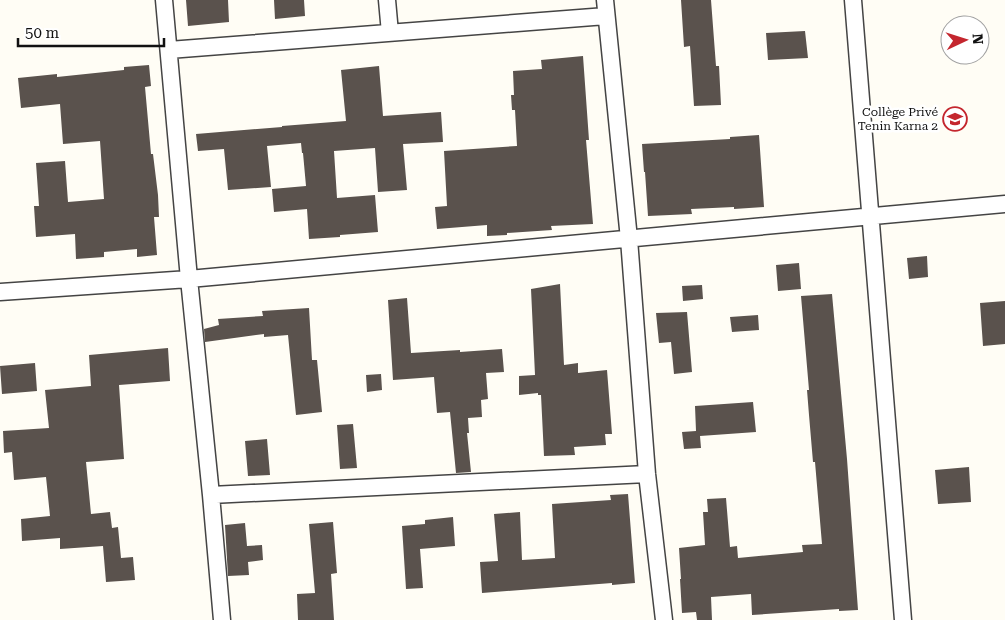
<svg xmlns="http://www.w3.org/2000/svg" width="1005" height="620" viewBox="0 0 1005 620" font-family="'Roboto Serif',serif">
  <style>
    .building { fill: #5a524d }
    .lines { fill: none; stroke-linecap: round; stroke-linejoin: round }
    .street-casing { stroke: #444; stroke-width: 19 }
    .street { stroke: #fff; stroke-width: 16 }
    .labels { text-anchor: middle; stroke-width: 5; stroke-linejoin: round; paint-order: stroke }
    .poi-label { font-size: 12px; fill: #111; stroke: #fff; text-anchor: end }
  </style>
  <rect width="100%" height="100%" fill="#fffdf5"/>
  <path class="building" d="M186,0H228L229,22L188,26Z
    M274,0H304L305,16L275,19Z
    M681,0H711L716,66H719L721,105L694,106L690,46L684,47Z
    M805,31L808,58L768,60L766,33Z
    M583,56L589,140H586L593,224L551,226L552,230L507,233V235L487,236V225L437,229L435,207L447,206L444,151L517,146L515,110H512L511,95H514L513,71L542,69L541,60Z
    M149,65L151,86L145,87L151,154H153L158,195L159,217H154L157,255L137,257V249L104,252V257L76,259L75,234L36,237L34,206H39L36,163L65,161L68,202L104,199L100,141L63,144L60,104L21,108L18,78L57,74V77L124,70V67Z
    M379,66L383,116L441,112L443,142L403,144L407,190L378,192L375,148L334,151L337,198L375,195L378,232L340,235V237L309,239L307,209L274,212L272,189L306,186L303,153H302L301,143L267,146L271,187L228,190L224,149L198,151L196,134L282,127V126L346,121L341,70Z
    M759,135L764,207L734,209V207L691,209L692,214L648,216L645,172H644L642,144L730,139V137Z
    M927,256L928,277L909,279L907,258Z
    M799,263L801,289L778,291L776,265Z
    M560,284L564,365L578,363V373L607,370L612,434H605L606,445L574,447L575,455L544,456L541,395H538V393L519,395V376L535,375L531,289Z
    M702,285L703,299L683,301L682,286Z
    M832,294L847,459L858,610L839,611V609L752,615L751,594L711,597L712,620H697L696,612L682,613L680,579H681L679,548L705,545L703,512H708L707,499L726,498L730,547L737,546L738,558L803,552L802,545L822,544L815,462H813L809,415L807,390H809L801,296Z
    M407,298L411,353L460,350V352L502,349L504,372L486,373L488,399L481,400L482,417L468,418L469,433H467L471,472L456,473L450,412L437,413L434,377L393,380L388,300Z
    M1005,301V344L983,346L980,303Z
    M309,308L312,360H317L322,412L296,415L288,335L264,337V334L205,342L204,329L219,325L218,319L263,316L262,311Z
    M687,312L692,372L674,374L671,342L659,343L656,313Z
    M758,315L759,330L732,332L730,317Z
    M168,348L170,381L119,385L124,459L86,462L91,514L110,512L112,528L118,527L121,558L133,557L135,580L106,582L103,546L60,549V538L22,541L21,519L50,516L46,477L14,480L12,452L4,453L3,431L49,428L45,390L91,386L89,355Z
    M35,363L37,391L2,394L0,366Z
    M381,374L382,390L367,392L366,375Z
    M753,402L756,432L700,436L701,448L684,449L682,432L696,431L695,406Z
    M353,424L357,468L340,469L337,425Z
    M267,439L270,475L248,476L245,441Z
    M969,467L971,502L938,504L935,470Z
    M628,494L635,583L612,585V583L482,593L480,562L498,561L494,514L520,512L522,560L555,558L552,504L611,500L610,495Z
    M453,517L455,546L420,549L423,588L406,589L402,526L425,524V520Z
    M333,522L337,573L331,574L334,620H298L297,594L315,593L309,524Z
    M245,523L247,546L262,545L263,560L248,562L249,575L228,576L225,525Z"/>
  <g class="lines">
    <g class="street-casing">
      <path id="street" d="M164,0L189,279L211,495L222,620
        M387,0L390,33
        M605,0L629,239L647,474L664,620
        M853,0L903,620
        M169,50L606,16
        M0,292L189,279L1005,204
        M211,495L647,474"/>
    </g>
    <use href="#street" class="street"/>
  </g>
  <defs>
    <g id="school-ring" transform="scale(1.25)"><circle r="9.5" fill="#fff" stroke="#c4262e" stroke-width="1.5"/><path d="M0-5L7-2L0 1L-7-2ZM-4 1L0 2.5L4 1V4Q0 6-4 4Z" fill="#c4262e"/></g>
  </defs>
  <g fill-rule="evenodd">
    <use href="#school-ring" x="955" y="119"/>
  </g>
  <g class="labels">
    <g class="poi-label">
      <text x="938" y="116">Collège Privé<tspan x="938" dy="14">Tenin Karna 2</tspan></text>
    </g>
  </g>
  <g transform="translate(965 40) rotate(86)"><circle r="24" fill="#ffffff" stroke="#a0a0a0"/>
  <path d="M0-4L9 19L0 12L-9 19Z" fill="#c4262e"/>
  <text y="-8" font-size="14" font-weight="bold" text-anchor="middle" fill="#111111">N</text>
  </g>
  <path d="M18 38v8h146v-8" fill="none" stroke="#111111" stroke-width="2.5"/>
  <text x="25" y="38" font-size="15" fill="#111111" stroke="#ffffff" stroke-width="4" paint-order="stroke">50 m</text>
</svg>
